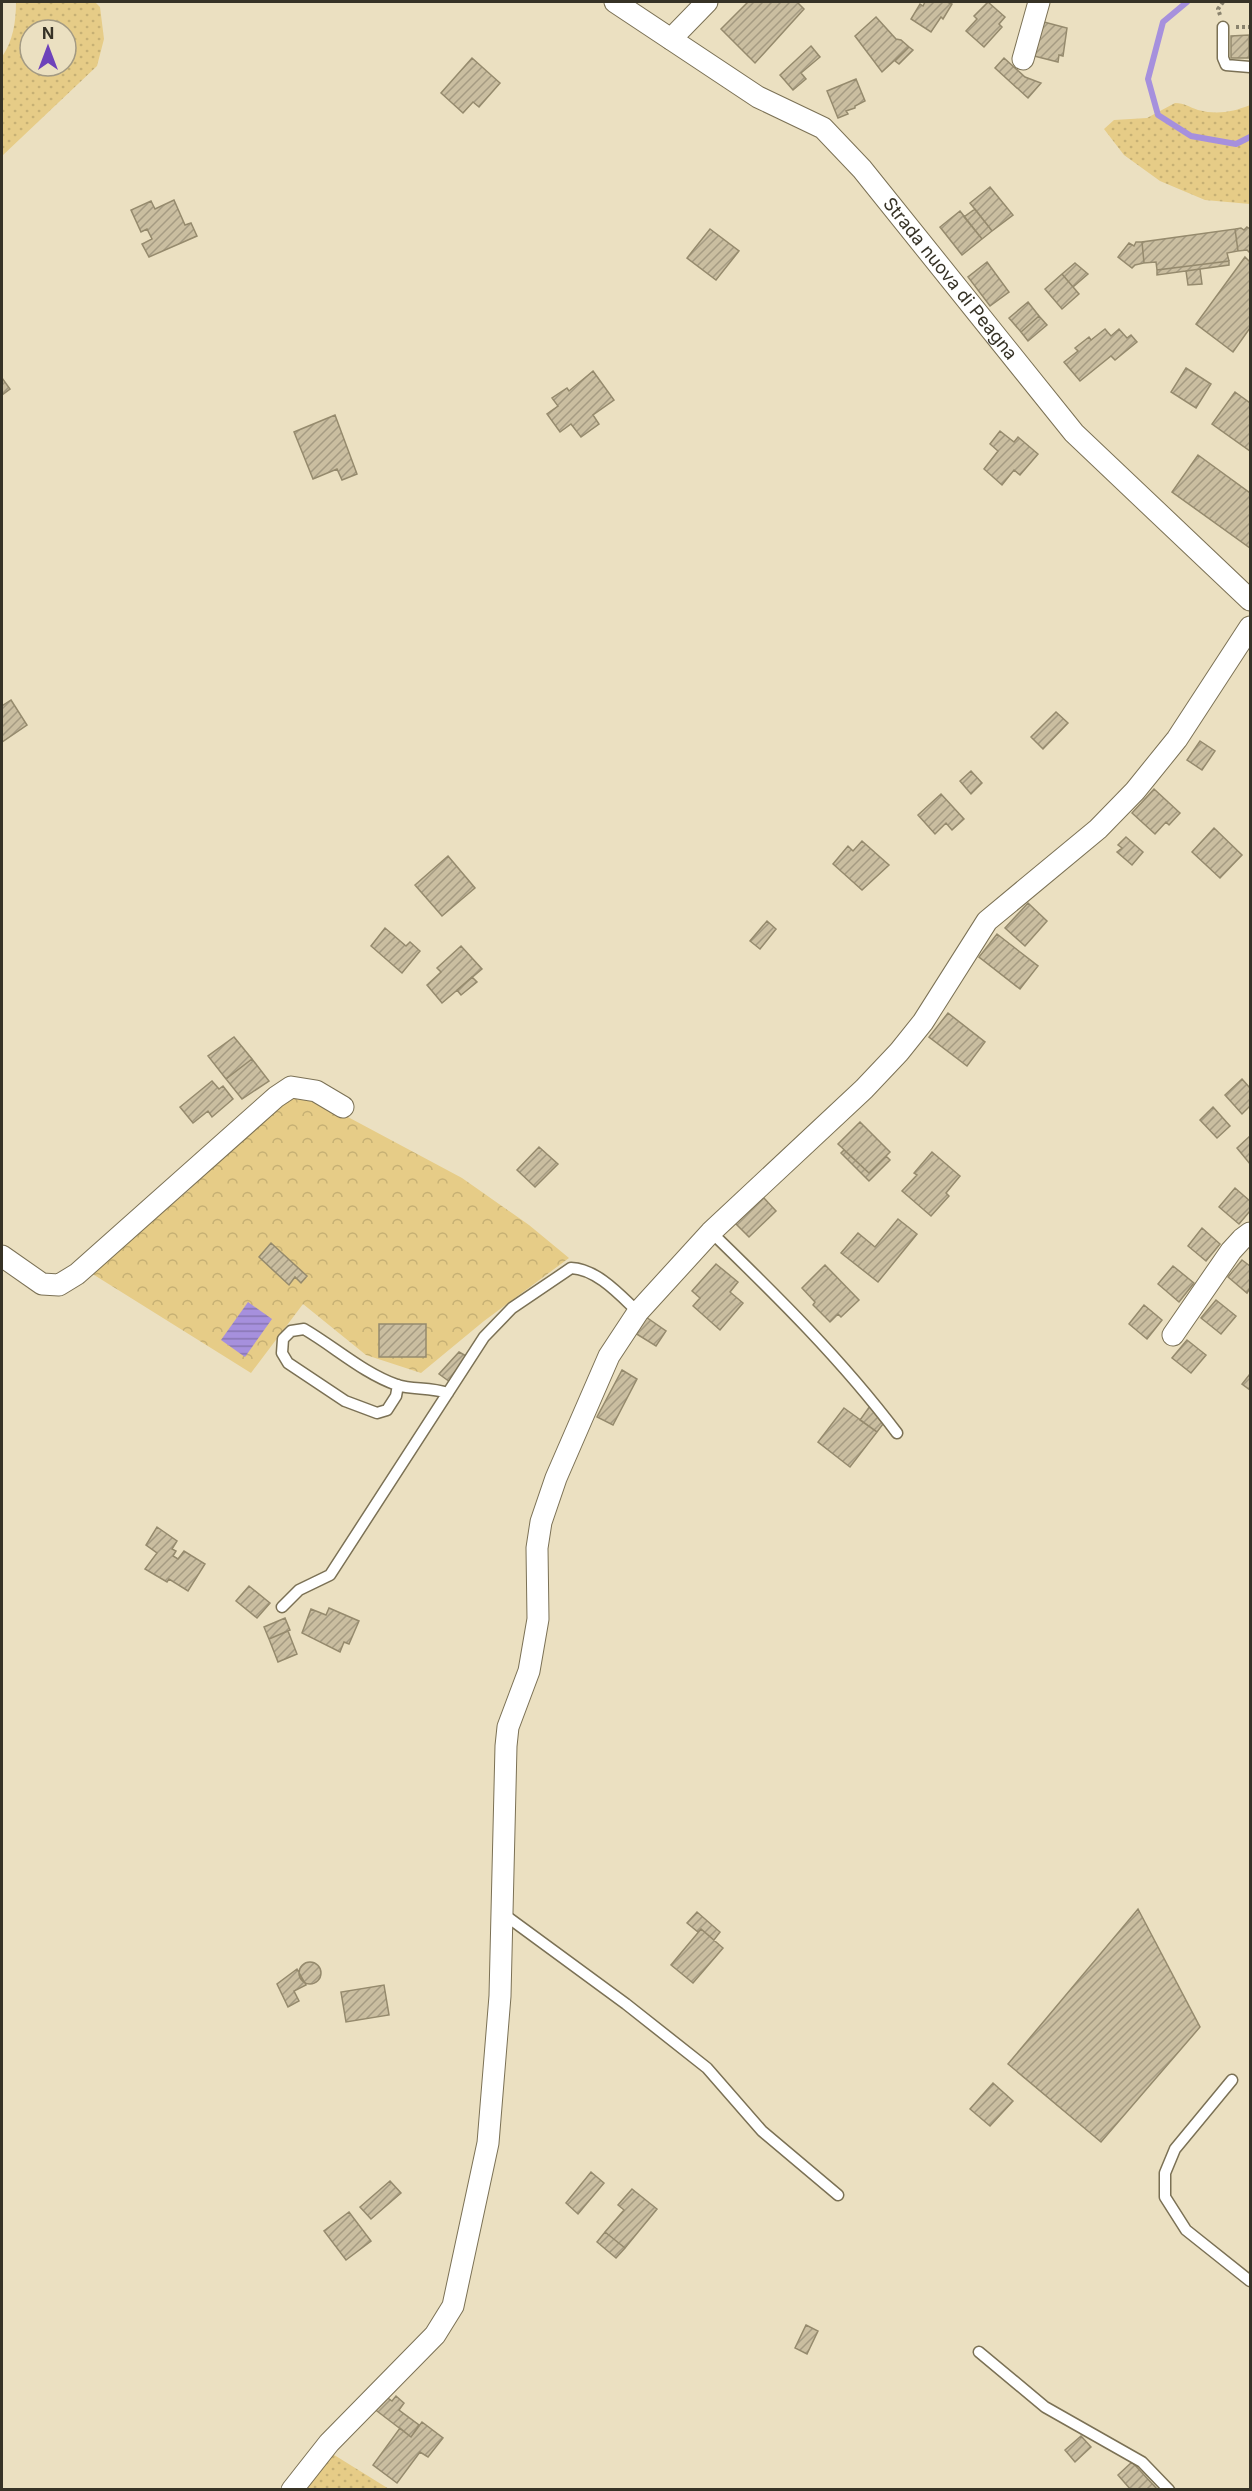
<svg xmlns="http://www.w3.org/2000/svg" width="1252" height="2491" viewBox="0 0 1252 2491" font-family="Inter,sans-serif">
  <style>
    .grass { fill: url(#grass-dots); fill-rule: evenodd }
    .park { fill: url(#park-crowns) }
    .water { fill: url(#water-rules) }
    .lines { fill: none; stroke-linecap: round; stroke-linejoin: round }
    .stream { stroke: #a690dd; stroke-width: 6 }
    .building { fill: url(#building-hatch); stroke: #958a6d; stroke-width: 1.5 }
    .service-casing { stroke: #7b7155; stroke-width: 13 }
    .minor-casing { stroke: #7b7155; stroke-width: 23 }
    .path { stroke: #8a836e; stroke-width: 4; stroke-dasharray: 3 3; stroke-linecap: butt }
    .service { stroke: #fff; stroke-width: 10 }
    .minor { stroke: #fff; stroke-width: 21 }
    .labels { text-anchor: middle; stroke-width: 6; stroke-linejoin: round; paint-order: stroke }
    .street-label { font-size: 18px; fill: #363226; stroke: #ebe0c1 }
  </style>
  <defs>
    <pattern id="grass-dots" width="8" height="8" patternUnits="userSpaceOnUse" patternTransform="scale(1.5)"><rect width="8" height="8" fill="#e6cc87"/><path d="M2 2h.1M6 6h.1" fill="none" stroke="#c6b074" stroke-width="1.8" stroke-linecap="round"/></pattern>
    <pattern id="park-crowns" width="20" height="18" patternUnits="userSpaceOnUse" patternTransform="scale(1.5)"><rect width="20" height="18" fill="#e6cc87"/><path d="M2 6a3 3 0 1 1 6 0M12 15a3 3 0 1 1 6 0" fill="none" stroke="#c6b074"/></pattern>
    <pattern id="water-rules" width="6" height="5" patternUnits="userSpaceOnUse" patternTransform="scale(1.5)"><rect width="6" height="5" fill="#a690dd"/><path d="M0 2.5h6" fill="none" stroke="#8876b3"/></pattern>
    <pattern id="building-hatch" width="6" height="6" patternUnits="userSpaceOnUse" patternTransform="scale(1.5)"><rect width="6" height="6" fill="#cabea0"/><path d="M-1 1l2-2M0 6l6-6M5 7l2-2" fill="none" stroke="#a59b82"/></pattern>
  </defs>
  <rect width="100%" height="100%" fill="#ebe0c1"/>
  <path class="grass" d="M16,2H95L100,7L104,39L97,66L2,156V57C13,41 16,22 16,2ZM30,30H66V66H30Z
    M1175,103C1185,103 1189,107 1198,110C1217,115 1233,112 1250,105V204L1205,200L1160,181L1124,155L1104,129L1114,120L1147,118Z
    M331,2453L389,2489L299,2490Z"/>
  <path class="park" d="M302,1098L318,1101L462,1178L529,1225L569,1258L484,1321L421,1373L366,1355L303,1304L251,1373L91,1273L188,1191L275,1107L285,1099Z"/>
  <path class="water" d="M248,1302L272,1319L245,1357L221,1340Z"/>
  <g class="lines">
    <path class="stream" d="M1187,2L1163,22L1148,79L1158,115L1191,136L1236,144L1250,137"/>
  </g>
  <path class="building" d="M748,2H797L804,9L755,63L721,29Z
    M925,2H947L952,4L943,19L941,17L931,32L911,19L920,4L923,6Z
    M988,2L1005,17L999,24L1002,27L984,47L966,31L977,19L974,16Z
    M876,17L896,39L901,40L909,47L882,72L855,36Z
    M1044,22L1067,28L1063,56L1059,55L1058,62L1034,56Z
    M1249,35V58H1231V36Z
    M811,46L820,57L801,73L806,79L793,90L780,75Z
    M909,47L913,50L899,64L895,61Z
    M472,58L500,83L479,107L473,102L463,113L441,93Z
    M1004,58L1025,77L1041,83L1028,98L995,68Z
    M856,79L865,101L855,106V108L846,111L848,114L838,118L827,91Z
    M990,187L1013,215L992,231L970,203Z
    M174,200L185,225L191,223L197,236L149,257L142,244L152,239L147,229L141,232L131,210L151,201L155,209Z
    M975,209L992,231L982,239L964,217Z
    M960,211L982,239L962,255L940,227Z
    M1247,227L1250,229V253L1247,250L1238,251L1235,229L1241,228L1244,230Z
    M710,229L739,251L716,280L687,258Z
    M1235,229L1238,251L1227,253L1229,261L1157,270L1156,262L1144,263L1142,242Z
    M1136,242H1142L1144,263L1135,265L1132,268L1118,257L1129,243L1134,246Z
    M1245,257L1250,262V328L1233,352L1196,324Z
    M1229,261V265L1157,275V270Z
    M987,262L1009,292L990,306L968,277Z
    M1075,263L1088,274L1073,287L1062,274Z
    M1200,269L1202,284L1188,285L1186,271Z
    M1062,274L1079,294L1062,309L1045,289Z
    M1028,302L1039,316L1021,332L1009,318Z
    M1039,316L1047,325L1028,341L1021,332Z
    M1105,329L1111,336L1119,329L1127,338L1131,335L1137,342L1115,360L1111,356L1080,381L1064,362L1078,351L1075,348L1089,337L1091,340Z
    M1186,368L1211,384L1196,408L1171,392Z
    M593,371L614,400L593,415L599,424L581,437L571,424L560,432L547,414L558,406L552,398L567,388L569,391Z
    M2,378L10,389L2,395Z
    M1235,392L1250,403V451L1212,424Z
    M335,415L357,474L342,480L337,469L313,479L294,432Z
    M1000,431L1014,442L1018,437L1038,454L1020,475L1014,470L1002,485L984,469L998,451L990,444Z
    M1198,455L1250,493V548L1172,492Z
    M11,700L27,725L2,742V706Z
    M1056,712L1068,723L1043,749L1031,737Z
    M1200,741L1215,751L1202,770L1187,760Z
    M971,771L982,783L971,794L960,781Z
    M1154,789L1180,813L1169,825L1166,822L1155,834L1132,813Z
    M941,794L964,819L952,830L946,823L935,834L918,815Z
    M1214,828L1242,855L1220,878L1192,852Z
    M1126,837L1143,852L1132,865L1117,852L1122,848L1118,845Z
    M862,841L889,865L862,890L833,864L848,846L853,851Z
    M448,856L475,888L442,916L415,885Z
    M1028,903L1047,921L1025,946L1005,928Z
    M767,921L776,929L760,949L750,941Z
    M385,928L406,946L410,942L420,951L402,973L371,946Z
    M997,934L1038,966L1020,989L979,957Z
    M461,946L482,969L442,1003L427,985L441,972L437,968Z
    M472,977L477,982L461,995L457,990Z
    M948,1013L985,1042L967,1066L929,1037Z
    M234,1037L252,1059L226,1079L208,1056Z
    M252,1059L269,1081L242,1099L226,1079Z
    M1242,1079L1250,1088V1106L1242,1114L1225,1095Z
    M212,1081L219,1089L223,1086L233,1099L212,1117L208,1111L193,1123L180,1107Z
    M1213,1107L1230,1126L1217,1138L1200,1120Z
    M860,1122L890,1152L869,1173L838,1144Z
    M1250,1136V1164L1237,1148Z
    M539,1147L558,1164L535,1187L517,1170Z
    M844,1150L869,1173L886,1156L890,1160L869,1181L841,1153Z
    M932,1152L960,1176L946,1193L949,1196L931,1216L902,1191L917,1175L914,1173Z
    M1235,1188L1250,1201V1211L1239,1224L1219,1207Z
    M762,1196L776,1211L749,1237L735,1223Z
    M898,1219L917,1234L878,1282L841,1253L858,1233L875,1247Z
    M1202,1228L1220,1244L1206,1261L1188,1246Z
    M271,1243L307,1276L301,1283L295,1277L289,1285L259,1257Z
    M1242,1260L1250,1266V1288L1247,1293L1228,1277Z
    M716,1264L738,1282L730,1292L743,1303L720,1330L693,1306L700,1298L692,1291Z
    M825,1265L859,1300L841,1317L838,1314L830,1322L813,1305L815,1302L802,1288Z
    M1173,1266L1194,1283L1179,1302L1158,1284Z
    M1216,1300L1236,1316L1221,1334L1201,1318Z
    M1144,1305L1162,1320L1147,1339L1129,1324Z
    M646,1317L666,1331L656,1346L635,1333Z
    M379,1324H426V1357H379Z
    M1187,1340L1206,1355L1191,1373L1172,1358Z
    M459,1352L468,1357L450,1382L439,1374Z
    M622,1370L637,1379L613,1425L597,1417Z
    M1250,1374V1390L1242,1384Z
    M870,1406L883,1424L877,1432L860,1420Z
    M844,1408L877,1432L850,1467L818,1442Z
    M157,1527L177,1541L172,1549L176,1551L173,1556L178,1559L184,1551L205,1564L188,1591L169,1579L167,1582L145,1569L157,1553L146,1545Z
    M249,1586L270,1603L257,1618L236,1601Z
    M329,1608L359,1621L349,1644L344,1642L340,1652L302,1633L311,1609L326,1615Z
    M285,1618L290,1630L269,1639L264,1627Z
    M288,1631L297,1654L278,1662L269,1639Z
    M1138,1909L1200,2027L1101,2142L1008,2064Z
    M697,1912L720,1932L714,1940L701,1929L698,1932L687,1923Z
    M701,1929L723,1948L693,1983L671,1965Z
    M299 1973a11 11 0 1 1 22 0a11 11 0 1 1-22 0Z
    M297,1969L306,1985L294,1991L299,2001L288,2007L277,1984Z
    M384,1985L389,2015L346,2022L341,1992Z
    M993,2083L1013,2101L990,2126L970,2109Z
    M591,2172L604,2183L578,2214L566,2203Z
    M390,2181L401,2193L371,2219L360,2207Z
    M632,2189L657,2209L625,2248L605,2232L624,2210L618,2205Z
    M349,2212L371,2241L346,2260L324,2231Z
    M605,2232L625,2248L616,2258L597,2242Z
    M806,2325L818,2331L807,2354L795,2348Z
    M385,2396L392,2401L396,2396L404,2403L399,2410L419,2425L411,2437L373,2408Z
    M422,2422L443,2438L428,2457L420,2452L397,2483L373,2465L400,2428L411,2437Z
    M1081,2436L1091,2447L1075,2462L1065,2450Z
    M1132,2462L1158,2490H1131L1118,2475Z"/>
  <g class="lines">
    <g class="service-casing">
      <path id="service" d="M1223,27V58L1226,65L1250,67
        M711,1232C777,1296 842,1360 897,1433
        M398,1385L396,1396L387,1410L377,1413L345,1401L288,1363L282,1353L283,1339L291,1331L304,1329C335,1347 363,1373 397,1385C413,1390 429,1387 448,1393
        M282,1607L299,1590L330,1575L484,1337L512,1308L571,1268C597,1269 620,1295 638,1312
        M502,1913L626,2004L707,2068L762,2131L838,2195
        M1232,2080L1175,2149L1165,2173V2197L1186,2230L1250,2281
        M979,2352L1045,2407L1142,2462L1169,2490"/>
    </g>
    <g class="minor-casing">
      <g id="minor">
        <path id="s1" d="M615,2L758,97L823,128L862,169L1074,433L1250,600"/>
        <path d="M671,39L707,2"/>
        <path d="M1023,59L1039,2"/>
        <path d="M2,1256L42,1284L59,1285L77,1274L276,1097L291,1087L316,1091L343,1107"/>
        <path d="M1173,1335L1231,1251L1242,1239L1250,1233"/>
        <path d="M292,2490L329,2443L435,2335L453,2306L488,2143L500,1996L506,1746L508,1727L529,1671L538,1619L537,1548L541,1522L556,1478L609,1356L638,1312L711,1232L864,1089L899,1052L923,1022L987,921L1098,829L1135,791L1177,739L1250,627"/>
      </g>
    </g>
    <path class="path" d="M1220,15L1218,9L1223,2
      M1236,27H1250"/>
    <use href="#service" class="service"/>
    <use href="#minor" class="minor"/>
  </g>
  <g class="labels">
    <g class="street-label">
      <text dy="6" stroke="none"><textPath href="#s1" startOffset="441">Strada nuova di Peagna</textPath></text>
    </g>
  </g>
  <rect width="1252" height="2491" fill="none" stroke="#363226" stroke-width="6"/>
  <g transform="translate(48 48)"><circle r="28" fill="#ebe0c1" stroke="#a39a83" stroke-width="1.5"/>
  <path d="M0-4.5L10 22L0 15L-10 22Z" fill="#6e42ba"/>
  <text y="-9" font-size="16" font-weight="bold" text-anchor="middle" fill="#363226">N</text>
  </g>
</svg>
